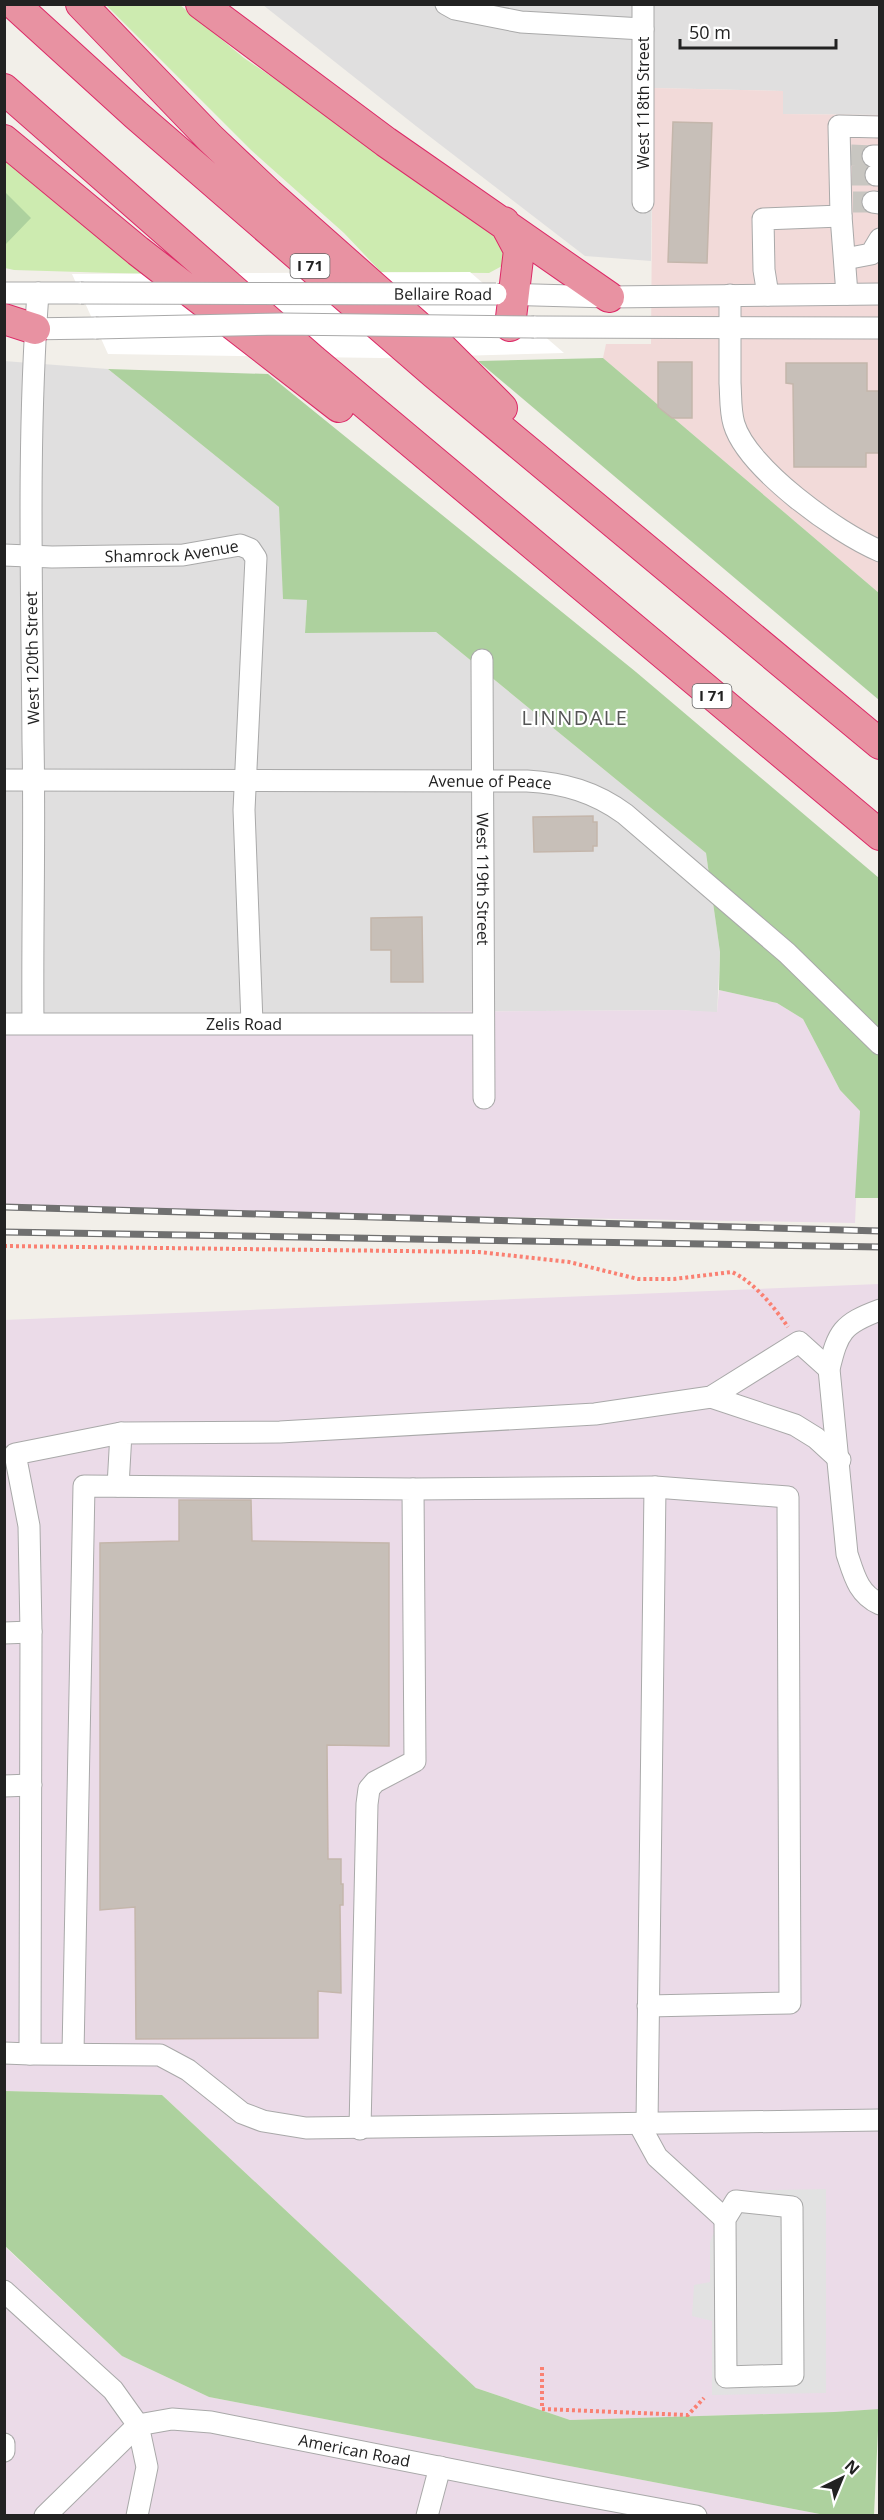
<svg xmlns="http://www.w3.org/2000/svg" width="884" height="2520" viewBox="0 0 884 2520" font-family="'Open Sans',sans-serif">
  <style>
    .residential { fill: #e0dfdf }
    .commercial { fill: #f2dad9 }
    .industrial { fill: #ebdbe8 }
    .grass { fill: #cdebb0 }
    .forest { fill: #add19e }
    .parking { fill: #e2e2e2 }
    .pier { fill: #fff }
    .building { fill: #c7bfb8; stroke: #c4b6ab; stroke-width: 1.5 }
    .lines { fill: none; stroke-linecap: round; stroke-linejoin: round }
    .minor-tunnel { stroke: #c8c6c1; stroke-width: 21; stroke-dasharray: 21 10; stroke-linecap: butt }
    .minor-casing { stroke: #a9a9a9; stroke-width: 23 }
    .highway-casing { stroke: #dc2a67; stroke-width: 32 }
    .path { stroke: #fa8072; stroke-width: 4; stroke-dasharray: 3 3; stroke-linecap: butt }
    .minor { stroke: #fff; stroke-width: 21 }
    .highway { stroke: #e892a2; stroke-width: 30 }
    .rail-casing { stroke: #707070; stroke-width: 7 }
    .rail { stroke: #fff; stroke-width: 4.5; stroke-dasharray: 14; stroke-linecap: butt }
    .minor-bridge-casing { stroke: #a9a9a9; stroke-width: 23; stroke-linecap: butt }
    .minor-bridge { stroke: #fff; stroke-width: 21 }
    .labels { text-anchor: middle; stroke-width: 4.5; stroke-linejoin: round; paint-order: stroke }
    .shield { fill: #fff; stroke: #646464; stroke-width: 1.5 }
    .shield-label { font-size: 15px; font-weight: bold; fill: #222 }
    .street-label { font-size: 16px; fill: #222; stroke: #fff }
    .quarter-label { font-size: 20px; letter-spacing: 1.5px; fill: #555; stroke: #fff }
  </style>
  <rect width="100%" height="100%" fill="#f2efe9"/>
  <path class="residential" d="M263,5H879V115L783,114V91L653,88L651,261L585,256L416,126Z
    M4,361L108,369L279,507L284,599H307L305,633L436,632L706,853L720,952L717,1013L679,1010L5,1015Z"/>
  <path class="commercial" d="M653,88L783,91V114L879,115V593L603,358L606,344H651Z"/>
  <path class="industrial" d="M719,990L777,1003L803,1019L840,1090L860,1110L855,1223L5,1208V1015L679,1010L717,1012Z
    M879,1284V2409L834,2412L570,2420L476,2388L162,2095L5,2091L4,1320Z
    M4,2246L122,2356L209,2397L825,2515H5Z"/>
  <path class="grass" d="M106,5H180L244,58L434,187L506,244L502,266L489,273L381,272L344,233L251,150Z
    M4,158L146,274L14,270L5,268Z"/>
  <path class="forest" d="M4,191L31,218L5,245H4Z
    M603,358L879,593V700L478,361Z
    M108,369L268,374L636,672L879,878V1198H855L860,1111L840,1090L803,1019L777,1003L719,990L720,952L706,853L436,632L305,633L307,600L283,599L279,507Z
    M5,2091L162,2095L476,2388L570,2420L834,2412L879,2409L874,2515H825L209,2397L122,2356L5,2246Z"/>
  <path class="parking" d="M826,2189V2393L712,2395V2321L692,2316L694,2285L710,2282V2242L731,2191Z"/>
  <path class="pier" d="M470,272L564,353L382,358L108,354L72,274Z"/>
  <path class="building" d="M673,122L712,123L707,263L668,262Z
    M658,362H692V418H672L658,407Z
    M786,363H867V391H879V453H866V467H794L793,384L786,383Z
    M593,816V822H597V846H593V851L534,852L533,817Z
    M422,917L423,982H391V950H371V918Z
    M179,1500H251L252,1541L389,1543V1746L327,1745L328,1859H341V1884H343V1905H340L341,1993L318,1991V2038L136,2039L135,1907L100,1910V1543L179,1541Z"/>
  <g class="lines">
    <path class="minor-tunnel" d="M851,155L873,156
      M852,175H876
      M853,202H873"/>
    <g class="minor-casing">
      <g id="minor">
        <path d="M446,4L455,9L521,22L643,29"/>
        <path d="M873,156H880"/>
        <path d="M876,175H880"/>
        <path d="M643,202V4"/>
        <path d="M873,202L880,203"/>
        <path d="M841,216L847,294"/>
        <path d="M845,259L871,254L880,239"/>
        <path d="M4,293H81"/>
        <path d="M502,294L609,297L880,294"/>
        <path d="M730,295C730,325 730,354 730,383C731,396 730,411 734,424C747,468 837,533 880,551"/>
        <path d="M768,295L764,270L763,219L841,216L839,126L880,127"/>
        <path d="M534,327L880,328"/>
        <path d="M23,329L96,328"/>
        <path id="s1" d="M4,555L52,557L183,555L240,545L250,549L256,558L244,810L252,1023"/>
        <path id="s2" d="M482,660L484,1098"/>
        <path id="s3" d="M4,780L527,781C564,783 595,792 625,814L787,953L880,1044"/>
        <path d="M33,1023C32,930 35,836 33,742C32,593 27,443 38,293"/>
        <path id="s4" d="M4,1024H483"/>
        <path d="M880,1310C842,1324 838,1332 829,1369L847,1554C854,1575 858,1594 880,1604"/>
        <path d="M711,1397L795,1425L816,1438L840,1460"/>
        <path d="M121,1433L15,1454L29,1526L31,1632L30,2054L160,2055L188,2070L242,2113L263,2121L306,2128L880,2120"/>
        <path d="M118,1486L121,1433L280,1432L595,1414L711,1397L799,1342L829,1369"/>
        <path d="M413,1489L655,1487L788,1497L790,2003L648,2006"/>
        <path d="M4,1633L31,1632"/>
        <path d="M4,1786L31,1785"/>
        <path d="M4,2053L30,2054"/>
        <path d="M73,2053L84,1486L413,1489L415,1761L375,1782L369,1789L367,1804L360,2129"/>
        <path d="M639,2124L657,2157L725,2219"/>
        <path d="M647,2124L655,1487"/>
        <path d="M736,2201L792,2207L793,2375L726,2377L725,2219Z"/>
        <path d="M4,2291L113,2390L138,2425L147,2467L137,2516"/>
        <path d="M4,2444V2451"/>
        <path id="s5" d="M45,2516L138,2425L172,2419L211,2422L555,2490L696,2516"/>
        <path d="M427,2516L440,2467"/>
      </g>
    </g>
    <g class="highway-casing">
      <path id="highway" d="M14,4L136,115L435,374L880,744
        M81,4L210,138L269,194L436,342L502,408
        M201,4L386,142L609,297
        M4,89L313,360L880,835
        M4,140L138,251L339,407
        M504,222L519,250L510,326
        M4,319L35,329"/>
    </g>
    <path class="path" d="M4,1246L479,1252L569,1262L638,1279H674L732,1272C754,1282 774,1307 788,1327
      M542,2367V2409L688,2415L704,2398"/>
    <use href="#minor" class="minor"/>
    <use href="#highway" class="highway"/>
    <g class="rail-casing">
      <path id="rail" d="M4,1207L880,1231
        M4,1232L880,1247"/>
    </g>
    <use href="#rail" class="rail"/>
    <g class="minor-bridge-casing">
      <g id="minor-bridge">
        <path id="s6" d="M81,293L496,294"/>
        <path d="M96,328L282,324L534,327"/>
      </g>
    </g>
    <use href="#minor-bridge" class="minor-bridge"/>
  </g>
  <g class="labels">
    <g class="shield">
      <rect x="290.5" y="254" width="39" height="24" rx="4.5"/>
      <rect x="692.5" y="684" width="39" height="24" rx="4.5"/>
    </g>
    <g class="shield-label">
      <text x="310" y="271">I 71</text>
      <text x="712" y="701">I 71</text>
    </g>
    <g class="street-label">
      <text transform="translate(643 103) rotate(-90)" y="6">West 118th Street</text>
      <text dy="6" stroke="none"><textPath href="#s6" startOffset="362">Bellaire Road</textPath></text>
      <text dy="6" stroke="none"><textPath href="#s1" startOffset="168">Shamrock Avenue</textPath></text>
      <text transform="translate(32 658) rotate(-91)" y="6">West 120th Street</text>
      <text dy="6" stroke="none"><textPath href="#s3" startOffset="486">Avenue of Peace</textPath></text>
      <text dy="6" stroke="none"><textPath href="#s2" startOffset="219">West 119th Street</textPath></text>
      <text dy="6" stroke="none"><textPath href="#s4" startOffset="240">Zelis Road</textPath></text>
      <text dy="6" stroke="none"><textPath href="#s5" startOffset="350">American Road</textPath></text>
    </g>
    <g class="quarter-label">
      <text x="575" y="725">LINNDALE</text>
    </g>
  </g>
  <rect width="884" height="2520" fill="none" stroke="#222222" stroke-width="12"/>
  <g transform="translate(842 2478) rotate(43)" stroke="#ffffff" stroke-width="4.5" paint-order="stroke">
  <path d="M0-4.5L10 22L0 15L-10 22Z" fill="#222222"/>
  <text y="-9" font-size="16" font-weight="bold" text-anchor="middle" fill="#222222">N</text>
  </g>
  <path d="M680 39v9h156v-9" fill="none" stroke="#222222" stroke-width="3"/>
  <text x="689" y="39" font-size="18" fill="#222222" stroke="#ffffff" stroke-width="4.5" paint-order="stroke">50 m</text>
</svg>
